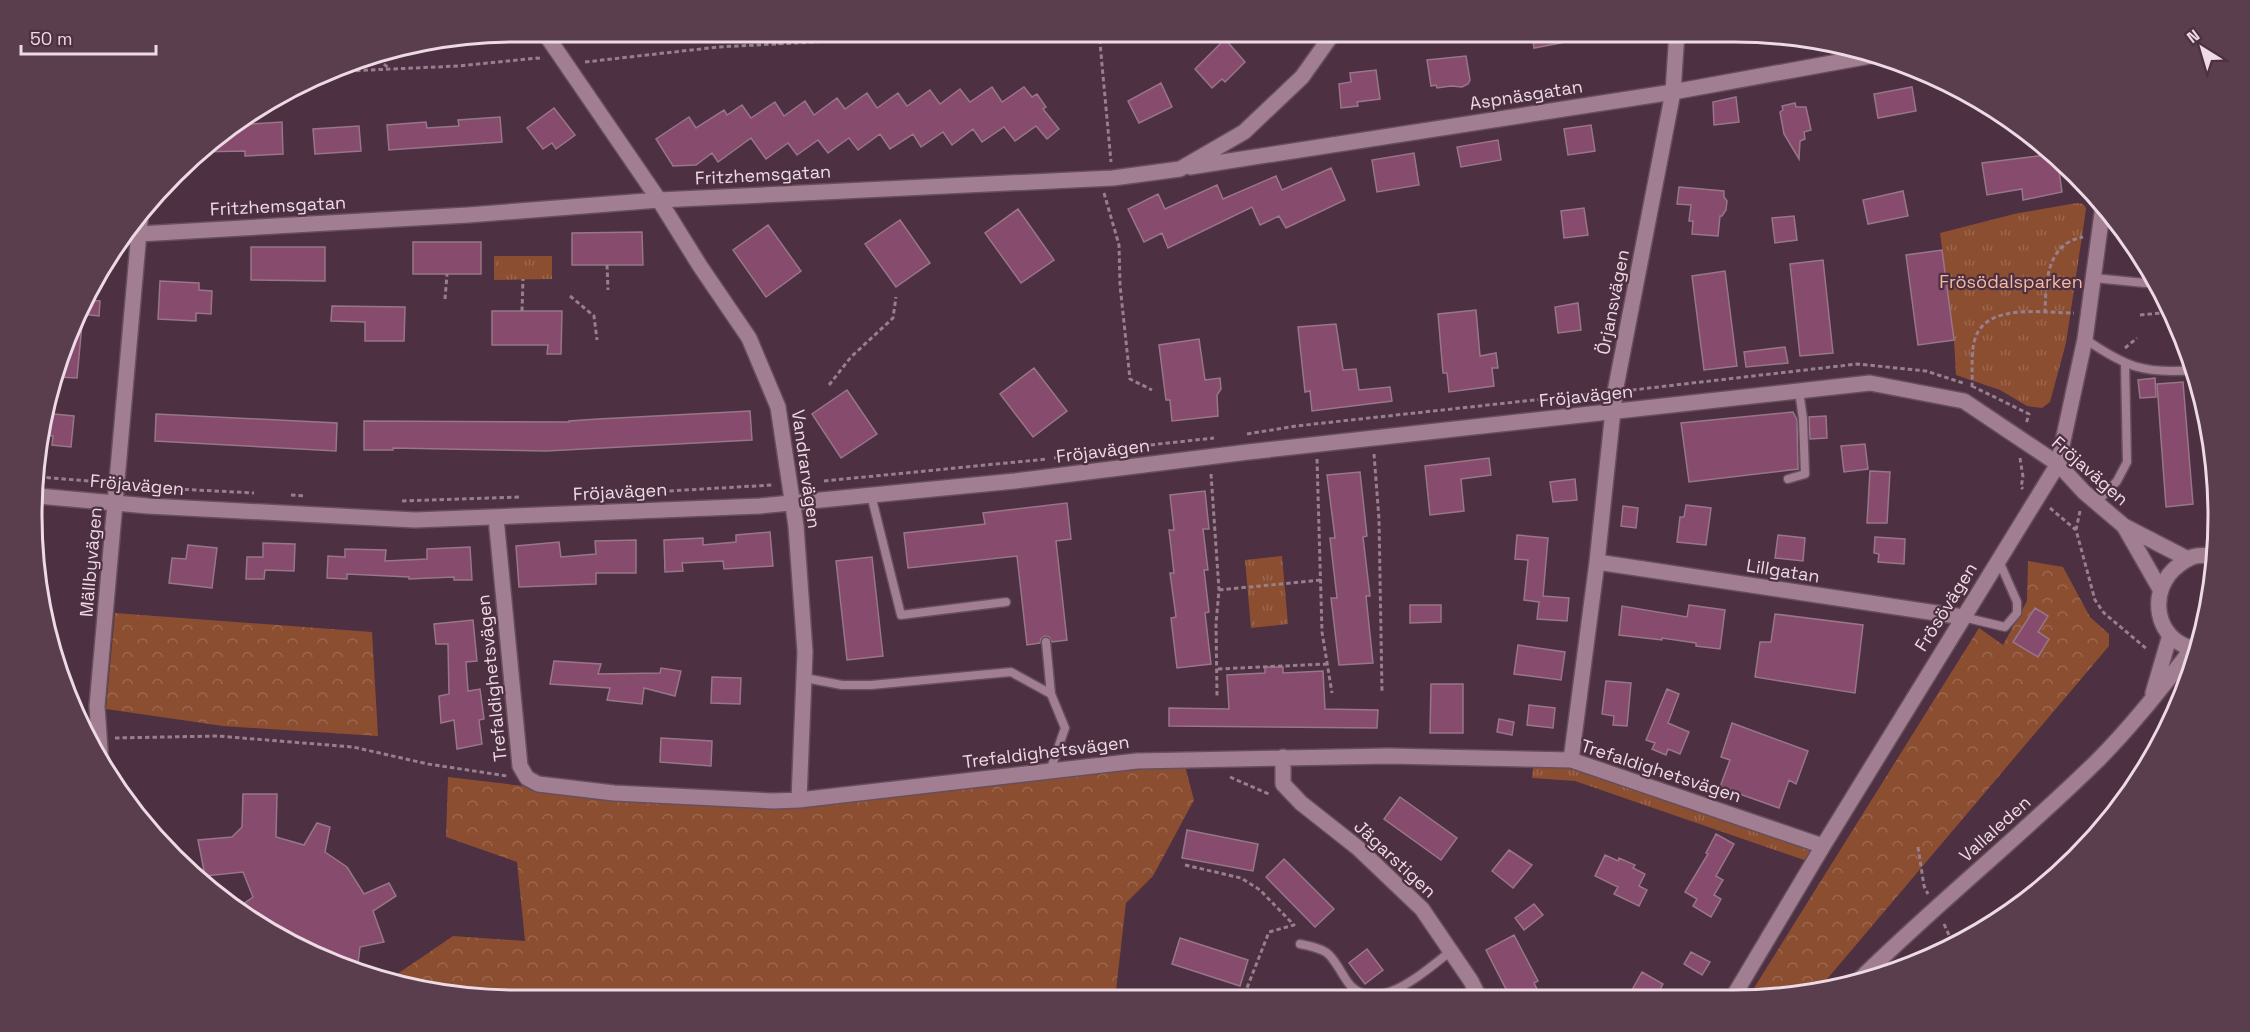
<svg xmlns="http://www.w3.org/2000/svg" width="2250" height="1032" viewBox="0 0 2250 1032" font-family="'Space Grotesk',sans-serif">
  <style>
    .grass { fill: url(#grass-tufts) }
    .forest { fill: url(#forest-crowns) }
    .building { fill: #874b6e; stroke: #987688; stroke-width: 1.5 }
    .lines { fill: none; stroke-linecap: round; stroke-linejoin: round }
    .service-casing { stroke: #664e5c; stroke-width: 11 }
    .minor-casing { stroke: #664e5c; stroke-width: 18 }
    .tertiary-casing { stroke: #664e5c; stroke-width: 18 }
    .secondary-casing { stroke: #664e5c; stroke-width: 18 }
    .path { stroke: #977f8c; stroke-width: 3; stroke-dasharray: 4.5 3; stroke-linecap: butt }
    .service { stroke: #a17e91; stroke-width: 8 }
    .minor { stroke: #a17e91; stroke-width: 15 }
    .tertiary { stroke: #a17e91; stroke-width: 15 }
    .secondary { stroke: #a17e91; stroke-width: 15 }
    .labels { text-anchor: middle; stroke-width: 4.5; stroke-linejoin: round; paint-order: stroke }
    .street-label { font-size: 18px; fill: #eddae4; stroke: #4d3041 }
    .park-label { font-size: 18px; fill: #f4bba2; stroke: #4d3041 }
    .rim { fill: none; stroke: #eddae4; stroke-width: 3 }
  </style>
  <defs>
    <pattern id="grass-tufts" width="24" height="20" patternUnits="userSpaceOnUse" patternTransform="scale(1.5)"><rect width="24" height="20" fill="#8c4e31"/><path d="M3 7l-1-3M5 7V3M7 7l1-3M15 17l-1-3M17 17v-4M19 17l1-3" fill="none" stroke="#9c674f"/></pattern>
    <pattern id="forest-crowns" width="20" height="18" patternUnits="userSpaceOnUse" patternTransform="scale(1.5)"><rect width="20" height="18" fill="#8c4e31"/><path d="M2 6a3 3 0 1 1 6 0M12 15a3 3 0 1 1 6 0" fill="none" stroke="#9c674f"/></pattern>
  </defs>
  <rect width="100%" height="100%" fill="#4d3041"/>
  <path class="grass" d="M2077,203L2083,204L2086,208L2085,216L2066,343L2050,402L2042,408L2027,406L2000,390L1956,375L1954,340L1940,233L2014,214Z
    M494,256H552V279L494,280Z
    M1282,556L1288,624L1251,628L1245,560Z
    M1534,760H1571L1823,846L1813,863L1575,781L1532,778Z"/>
  <path class="forest" d="M2028,561L2063,567L2090,617L2109,634V646L1817,991L1798,996H1749L1979,628L2003,645L2027,601Z
    M115,613L372,632L378,736L223,726L106,709Z
    M1185,766L1194,800L1153,876L1126,903L1115,999L549,1000C530,993 517,982 501,999L421,991L387,981L453,936L525,941L517,862L446,837L448,777L608,796L774,806L1099,769Z"/>
  <path class="building" d="M1532,32H1581L1582,39L1534,48Z
    M1225,39L1245,62L1225,82L1222,79L1212,88L1195,69Z
    M1466,56L1470,80L1468,84L1462,87L1451,86L1437,88L1436,85L1431,86L1427,60Z
    M1376,70L1380,99L1357,102L1358,106L1341,108L1339,84L1351,82L1350,73Z
    M1161,83L1172,107L1139,123L1128,101Z
    M992,87L1002,102L1024,87L1032,97L1037,94L1046,107L1043,109L1059,129L1047,139L1036,126L1015,141L1004,127L982,142L973,129L952,145L943,132L921,147L913,134L890,149L880,134L858,150L849,138L828,153L818,140L797,155L788,143L766,159L751,138L718,162L712,153L696,165L673,166L656,139L689,117L696,128L724,110L727,115L742,105L751,118L775,102L784,116L805,101L814,115L837,98L845,109L867,93L877,108L898,93L907,106L930,90L940,104L960,89L970,102Z
    M1912,87L1916,111L1878,118L1874,94Z
    M1736,97L1739,122L1714,125L1713,102Z
    M1795,103L1796,107H1806L1811,130L1804,132L1805,139L1800,141L1799,159L1784,134L1780,112L1783,110L1782,106Z
    M554,108L575,135L556,149L552,143L543,149L527,128Z
    M500,117L502,142L389,150L387,125L426,122L427,128L459,126L458,120Z
    M282,122L283,154L245,156V151L196,152L234,125Z
    M1591,125L1595,151L1568,155L1564,129Z
    M359,126L361,151L315,154L313,129Z
    M1498,140L1501,160L1461,167L1457,147Z
    M1414,153L1419,185L1377,192L1372,160Z
    M2053,154L2057,157L2062,192L2023,200L2022,189L1987,195L1982,163Z
    M1331,168L1345,200L1286,228L1279,216L1260,225L1252,207L1168,248L1162,233L1144,242L1128,209L1158,194L1165,209L1217,185L1223,199L1276,176L1282,190Z
    M1679,187L1724,191V197L1727,201L1726,210L1722,216H1720L1718,236L1692,234L1693,221H1689L1691,205L1677,204Z
    M1903,191L1908,216L1868,224L1863,200Z
    M1584,208L1588,235L1564,238L1561,211Z
    M1018,209L1054,260L1021,283L985,233Z
    M1794,216L1797,240L1775,243L1772,218Z
    M900,220L930,263L896,287L865,244Z
    M768,225L801,271L766,297L733,250Z
    M642,232L643,265H572V233Z
    M413,242H481V274H413Z
    M251,247H325V281L251,280Z
    M1942,250L1954,340L1918,345L1906,255Z
    M1823,260L1833,353L1800,356L1790,264Z
    M1725,271L1737,366L1704,370L1692,276Z
    M160,281L199,283V290L212,291L211,314L196,313V321L158,319Z
    M87,300L100,301L99,316L81,314Z
    M1578,303L1581,330L1558,333L1555,307Z
    M332,306L405,307L404,341H365V322L331,321Z
    M1476,310L1480,356L1496,353L1498,368H1492L1494,386L1449,392L1447,373H1443L1438,314Z
    M492,311H562L561,354H547L548,345H492Z
    M78,323L82,324L77,378L58,377Z
    M1336,324L1343,370L1356,369L1359,390L1390,387L1392,401L1312,411L1310,391L1305,392L1298,327Z
    M1199,339L1205,380L1220,378L1221,389L1217,395L1218,416L1172,421L1170,400H1166L1159,345Z
    M1785,347L1788,363L1746,367L1744,352Z
    M1034,368L1067,411L1033,437L1000,394Z
    M2155,378L2156,397L2140,398L2138,380Z
    M2183,382L2193,504L2166,507L2157,384Z
    M847,390L877,434L841,458L812,414Z
    M750,411L752,440L546,451L393,448V450H364V421L569,422V421L598,419Z
    M1793,412L1797,420L1798,469L1689,482L1681,423Z
    M44,413L74,416L71,447L52,445L53,436L40,435L41,422Z
    M156,414L337,423L336,451L155,441Z
    M1826,416L1827,438L1810,439L1809,417Z
    M1865,444L1868,469L1844,472L1841,446Z
    M1489,458L1491,475L1461,479L1464,511L1430,515L1425,466Z
    M1870,471L1890,472L1887,523H1867Z
    M1360,472L1367,536L1363,537L1370,596H1366L1373,663L1339,665L1331,598H1337L1330,538H1335L1327,475Z
    M1575,479L1577,500L1553,502L1550,482Z
    M1205,491L1209,529H1203L1208,570H1204L1209,612L1205,613L1211,664L1177,668L1171,618L1176,617L1170,573H1174L1169,530H1174L1170,495Z
    M1067,503L1071,539L1056,541L1067,640L1052,642L1049,637L1045,636L1041,639L1040,643L1027,645L1017,556L908,568L904,533L985,524L983,513Z
    M1686,505L1711,508L1706,545L1677,542L1680,517H1684Z
    M1623,506L1638,508L1636,528L1621,526Z
    M770,532L773,566L724,569L723,561L682,563L683,571L665,572L664,540L703,538V545L736,542V535Z
    M1517,535L1548,538L1543,596L1569,598L1567,621L1537,619L1539,602L1524,600L1528,560L1515,559Z
    M1778,535L1805,538L1803,561L1775,558Z
    M1875,537L1905,539L1904,564L1878,562L1879,554L1874,553Z
    M636,540V573H596V584L519,587L516,546L559,542L561,557L596,554L595,541Z
    M263,543L295,544L294,571L265,570L264,579H246L247,557H263Z
    M188,545L217,548L212,588L169,583L172,558L186,559Z
    M470,547L472,580H454V577L409,579V577L347,574V579L327,578L328,556L345,557V549L386,550L385,561L427,559V549Z
    M872,557L883,656L847,660L836,561Z
    M1410,605H1441V622L1410,623Z
    M1689,605L1725,610L1720,649L1696,646V643L1662,638V640L1619,635L1622,606L1687,617Z
    M2035,608L2048,616L2038,632L2049,639L2038,657L2013,642Z
    M1775,614L1863,625L1855,693L1755,677L1760,642H1771Z
    M473,620L477,661L466,662L468,691L480,689L484,719L479,720L482,744L457,749L454,720L441,723L439,696L449,694L448,644H436L434,624Z
    M1518,645L1565,652L1561,680L1514,674Z
    M554,661L601,664L598,674L660,673L661,668L681,671L675,696L644,688L642,704L607,700L610,688L550,684Z
    M1265,667H1283V673L1323,671L1325,709L1378,710L1377,728L1169,726V708L1229,709L1227,675L1265,673Z
    M712,677L741,678L740,704L711,703Z
    M1606,681L1631,683L1627,726L1613,725L1614,716L1602,714Z
    M1431,684H1463V733H1430Z
    M1667,689L1679,694L1668,723L1689,732L1680,754L1668,749L1666,755L1652,749L1655,743L1646,740Z
    M1529,705L1555,708L1553,728L1527,725Z
    M1499,719L1514,722L1512,735L1497,732Z
    M1732,723L1808,751L1796,784L1789,780L1779,808L1720,787L1730,760L1721,757Z
    M661,738L712,741L711,766L660,762Z
    M243,794H277L276,837L304,845L317,823L330,827L325,852L347,867L364,894L389,883L396,896L373,911L384,942L360,947L357,972L331,964L269,925L264,917L259,919L239,907L253,897L243,872L205,876L198,840L232,837L242,827Z
    M1400,797L1457,838L1441,860L1384,819Z
    M1187,830L1258,844L1253,871L1182,858Z
    M1716,834L1734,844L1716,876L1723,880L1714,895L1721,899L1711,917L1693,906L1697,899L1685,892L1708,854L1706,853Z
    M1509,850L1532,865L1513,888L1492,871Z
    M1605,855L1618,861L1619,858L1635,865L1633,868L1645,874L1639,886L1647,890L1639,906L1614,894L1618,887L1595,876Z
    M1284,859L1334,909L1315,927L1266,877Z
    M1534,904L1543,915L1524,930L1515,918Z
    M1514,935L1538,981L1534,983L1541,997H1510L1486,950Z
    M1180,938L1248,960L1240,986L1172,964Z
    M1367,949L1383,970L1365,984L1349,963Z
    M1691,952L1710,962L1702,975L1684,964Z
    M1642,972L1663,984L1656,997H1628Z"/>
  <g class="lines">
    <g class="service-casing">
      <path id="service" d="M2094,278L2145,283
        M2085,339C2126,367 2143,374 2194,370
        M1788,479L1805,474L1803,419L1799,391
        M871,495L901,615L1006,602
        M2097,502L2117,481L2127,462L2125,363
        M1963,617L2005,627L2017,613V602L1999,561
        M1046,642L1051,694
        M805,678L842,685H871L1011,672L1051,694L1065,728L1050,771
        M1300,944C1331,950 1329,953 1345,978C1371,1022 1426,970 1451,951"/>
    </g>
    <g class="minor-casing">
      <path id="minor" d="M544,32L659,200L700,266L749,338L778,407L796,526L805,652L799,800
        M1190,167L1673,92L1876,55
        M139,234L468,215L659,200L1113,178L1180,169L1244,132L1302,77L1334,32
        M496,518L520,766L527,778L538,784L614,793L773,801L799,800L1137,761L1389,756L1571,760L1823,846
        M1597,562L1963,617
        M1283,757V784L1301,803L1358,848L1422,909L1471,981L1479,997
        M1571,760L1597,562L1615,392L1673,92L1677,32
        M101,764L97,706L140,221
        M1733,997L1823,846L2058,464"/>
    </g>
    <g class="tertiary-casing">
      <path id="tertiary" d="M2058,464L2085,339L2103,206
        M38,496L148,506L415,520L760,506L1015,481L1248,452L1870,383L1964,401L2058,464L2084,492L2124,526L2188,559
        M2124,526L2160,589"/>
    </g>
    <g class="secondary-casing">
      <path id="secondary" d="M2197,649C2154,643 2146,589 2179,565C2184,561 2189,557 2196,556C2201,555 2209,556 2215,556
        M2153,693L2170,635
        M1859,980C1936,904 2021,836 2098,760C2132,726 2162,687 2192,649"/>
    </g>
    <path class="path" d="M766,32L780,44
      M1099,32L1111,162
      M372,55L389,68
      M585,62L718,47L1005,32
      M326,72L458,66L537,58L543,59
      M1104,193L1119,245L1120,285L1130,379L1152,390
      M607,265L608,290
      M570,296L594,316L597,340
      M445,299L447,274
      M522,311L523,279
      M2045,313C2046,282 2046,244 2083,237
      M2140,315L2172,312
      M2125,348L2137,338
      M829,385L851,357L893,318L896,297
      M1972,386L2029,414L2026,424
      M1972,387C1973,371 1970,351 1976,336C1989,303 2046,313 2074,313
      M1632,390L1857,364L1926,371L1963,383
      M1247,434L1296,426L1598,393
      M1374,454L1379,519L1382,692
      M1054,458L1095,451L1214,438
      M2020,458L2023,477L2021,487L2023,489
      M1317,459L1322,632L1332,693
      M1211,474L1219,590L1216,624L1217,696
      M39,477L102,482
      M824,481L1047,459
      M177,489L254,493
      M617,494L772,485
      M291,495L305,496
      M402,501L521,497
      M2050,508L2076,530L2095,600L2104,613L2148,650
      M2076,530L2080,511
      M1219,590L1321,580
      M1218,669L1326,664
      M115,738L217,736L353,747L428,764L507,776
      M1230,777L1271,795
      M1918,847L1924,886L1928,894
      M1185,865L1241,878L1260,890L1294,925L1269,932L1243,998
      M1944,924L1953,944"/>
    <use href="#service" class="service"/>
    <use href="#minor" class="minor"/>
    <use href="#tertiary" class="tertiary"/>
    <use href="#secondary" class="secondary"/>
  </g>
  <g class="labels">
    <g class="street-label">
      <text transform="translate(1526 95) rotate(-9)" y="6">Aspnäsgatan</text>
      <text transform="translate(763 175) rotate(-3)" y="6">Fritzhemsgatan</text>
      <text transform="translate(278 206) rotate(-3)" y="6">Fritzhemsgatan</text>
      <text transform="translate(1613 302) rotate(-79)" y="6">Örjansvägen</text>
      <text transform="translate(1586 396) rotate(-6)" y="6">Fröjavägen</text>
      <text transform="translate(1103 451) rotate(-7)" y="6">Fröjavägen</text>
      <text transform="translate(806 469) rotate(82)" y="6">Vandrarvägen</text>
      <text transform="translate(2090 471) rotate(41)" y="6">Fröjavägen</text>
      <text transform="translate(137 485) rotate(5)" y="6">Fröjavägen</text>
      <text transform="translate(620 492) rotate(-3)" y="6">Fröjavägen</text>
      <text transform="translate(91 562) rotate(-85)" y="6">Mällbyvägen</text>
      <text transform="translate(1783 571) rotate(9)" y="6">Lillgatan</text>
      <text transform="translate(1946 607) rotate(-58)" y="6">Frösövägen</text>
      <text transform="translate(492 678) rotate(-96)" y="6">Trefaldighetsvägen</text>
      <text transform="translate(1046 752) rotate(-7)" y="6">Trefaldighetsvägen</text>
      <text transform="translate(1661 771) rotate(18)" y="6">Trefaldighetsvägen</text>
      <text transform="translate(1995 829) rotate(-42)" y="6">Vallaleden</text>
      <text transform="translate(1395 859) rotate(43)" y="6">Jägarstigen</text>
    </g>
    <g class="park-label">
      <text x="2011" y="288">Frösödalsparken</text>
    </g>
  </g>
  <path d="M0 0H2250V1032H0ZM516 42H1734A474 474 0 0 1 2208 516V516A474 474 0 0 1 1734 990H516A474 474 0 0 1 42 516V516A474 474 0 0 1 516 42Z" fill="#5a3e4e" fill-rule="evenodd"/>
  <path class="rim" d="M516 42H1734A474 474 0 0 1 2208 516V516A474 474 0 0 1 1734 990H516A474 474 0 0 1 42 516V516A474 474 0 0 1 516 42Z"/>
  <g transform="translate(2202 48) rotate(323)" stroke="#4d3041" stroke-width="4.5" paint-order="stroke">
  <path d="M0-4.5L10 22L0 15L-10 22Z" fill="#eddae4"/>
  <text y="-9" font-size="16" font-weight="bold" text-anchor="middle" fill="#eddae4">N</text>
  </g>
  <path d="M21 45v9h135v-9" fill="none" stroke="#eddae4" stroke-width="3"/>
  <text x="30" y="45" font-size="18" fill="#eddae4" stroke="#4d3041" stroke-width="4.5" paint-order="stroke">50 m</text>
</svg>
